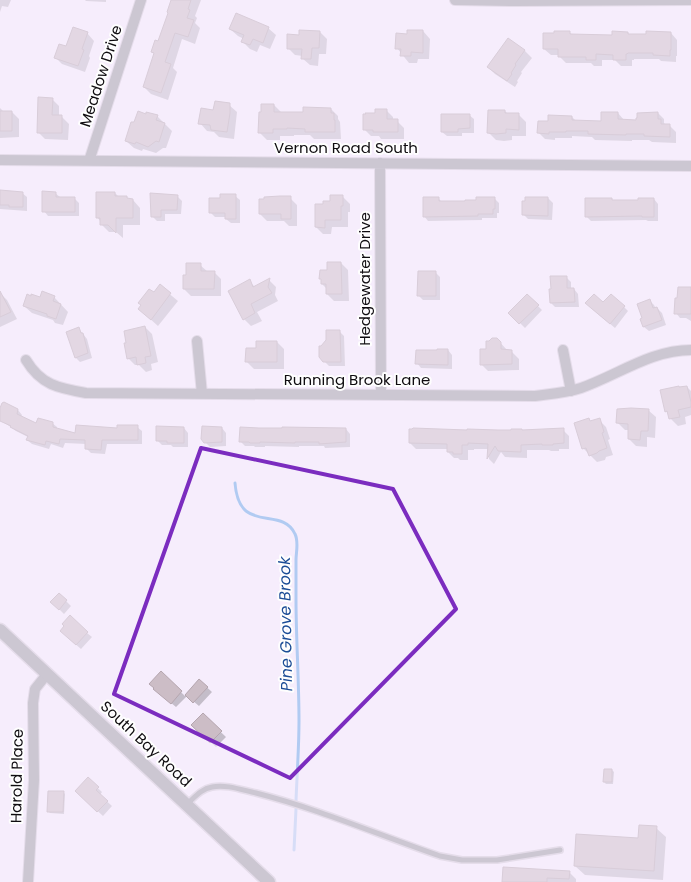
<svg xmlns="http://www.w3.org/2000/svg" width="691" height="882" viewBox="0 0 691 882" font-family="Poppins,sans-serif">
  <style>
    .shadow { fill: #0003 }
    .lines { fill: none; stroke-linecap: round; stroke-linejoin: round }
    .stream { stroke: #b1cbf2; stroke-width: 3 }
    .building { fill: #ccbdc6; stroke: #b5a6af }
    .service-casing { stroke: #d1c9d6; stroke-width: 8 }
    .minor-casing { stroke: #d1c9d6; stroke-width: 12 }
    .tertiary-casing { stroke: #d1c9d6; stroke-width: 15 }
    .service { stroke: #9999a0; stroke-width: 5 }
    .minor { stroke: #9999a0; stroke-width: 10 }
    .tertiary { stroke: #9999a0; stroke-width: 12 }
    .marked { fill: none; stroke: #7b2cbf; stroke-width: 4; stroke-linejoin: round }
    .labels { text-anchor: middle; stroke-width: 4; stroke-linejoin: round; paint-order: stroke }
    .street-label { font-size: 15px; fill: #0f0c10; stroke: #fefefe }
    .water-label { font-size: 16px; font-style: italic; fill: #1b4c96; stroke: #fefefe }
  </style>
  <rect width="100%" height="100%" fill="#f6edfc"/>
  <path class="shadow" d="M0,0H11L8,7L2,6L0,12Z
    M85,0H106V2L86,1Z
    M172,0H201L195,16L197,18L195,23L200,28L195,44L182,39L173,68L177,72L168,100L151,94L144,87L155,54L152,51L159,42L169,13Z
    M268,28L276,35L270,49L260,45L257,52L250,49L243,42L244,39L238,36L230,29Z
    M423,31L430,39L429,59H418L417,63H409L397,48L408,35Z
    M320,32L327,39L326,54H319L318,66L310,65L302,58L303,56L295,55L288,48L300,36Z
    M87,33L94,41L89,56L90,58L85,72L62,64L55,57Z
    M570,33L573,35L613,36L628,33L630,35L671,33L677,40V56H676V62L661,61L659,59H634V60H632V66H621L615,60H602V66H594L591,63H566L560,57V55H551L544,49Z
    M509,39L525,51L532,58L521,72L522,73L517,81L518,82L515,87L495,74L488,67Z
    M52,99L59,106V117H62L69,124L68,140L45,139L38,132Z
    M229,105L237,112L234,139L219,137L214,132L207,131L200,123Z
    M274,105L281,112L304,114L331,109L338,116V119L340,122L341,139H314L310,135H294V136H280V140H267L260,133Z
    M0,108L4,112H12L19,119V137L0,138Z
    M386,110L393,117V121H397L404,128V139H381L379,136H371L364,129L376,114Z
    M505,111L508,114L519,115L526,122V136H512V140L504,141L496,140L488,132Z
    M618,113L624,120L637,121L658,113L664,119V123L666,125H669L676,132V143L652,142L649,140H632V141L595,140L592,137L572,136V138H555V140L545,139L539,133L549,122L572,117L576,121L602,122Z
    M469,115L474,119V133H462V136H447L442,132Z
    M146,116H157L172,131L166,148H163L156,153L143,149L142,151L134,148L126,141Z
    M0,192L22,193L27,197V211L0,209Z
    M55,193L60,197L74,198L79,203V216H48L44,211Z
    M115,193L119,197H127L129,200H133L140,208V225H123V238L116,232H109L101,224V222L97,217Z
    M177,196L182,201L181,214H165V221H157L152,216Z
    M235,196L240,200V223H231L226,219V217H215L210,212L221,199Z
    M343,197L350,204V212H348V227H332L331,234H323L316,227L331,203Z
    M290,198L297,205V226H289L284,221H267L260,214Z
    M438,198L442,202H466L494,198L499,203V213H497V218H482V220L428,221L424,216Z
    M548,198L553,203L552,220L528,219L524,215L527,202Z
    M612,199L614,202L654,199L658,204V221H648L646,220L591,221L586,216Z
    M341,263L348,270L349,301H334L327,294V289L322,284L328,272Z
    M200,265L208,272H214L221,279V296H191L184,289Z
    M435,272L440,277V300H423L418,295Z
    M566,277L571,282V289H574L578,294L579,307H555L551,303Z
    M269,280L276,287L275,295L278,301L257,312L262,321L251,326L244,319L249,281L255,287Z
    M160,286L178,301L158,326L139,309Z
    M691,288V321L686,318H680L676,313Z
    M0,293L7,300L17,319L0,327Z
    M527,295L542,310L525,328L510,313Z
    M54,297L68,312L63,325L55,323L53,320L32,313L24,306L40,299Z
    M650,301L654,305L656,309L657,308L662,313L666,325L649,331L644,327L642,319Z
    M604,304L624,307L628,311L615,328L591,308Z
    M145,327L152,334L158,362L151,364L152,370L146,372L139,365H135L128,358Z
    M79,329L87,339L92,358L80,362L76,358Z
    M339,331L344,336L345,366H329L320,357Z
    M497,339L507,350L512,352L519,359V370L488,371L481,364L487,351Z
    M277,342L284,349V369H254L247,362L258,349Z
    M448,350L452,355V369L421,368L417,363Z
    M687,387L691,391V415L685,417L686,424L678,426L671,419L669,414L666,411Z
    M18,410L22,415L21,417L37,425L52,423L57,427V429L76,434L137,427L142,431V444H107L105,454L91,453L86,448V444L65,443L63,448L51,444L49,449L32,444L27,440L28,437L16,431L1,420Z
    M648,410L656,417L655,438L647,437V447L636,446L629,439V430H625L618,423Z
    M599,420L606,427L610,439L608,440L613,455L606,457L605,460L597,462L584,449L576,424L591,422Z
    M184,428L188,433V447H173L171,445H162L157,440Z
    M222,428L226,433V446L210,447L202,439Z
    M346,429L350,434V447L325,448L324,446H299V447L265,446V447H255L254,446H245L241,442Z
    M563,430L569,436V449H559V451H551L549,450H527V458L505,457L501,452L494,464L489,459V449H474V450H468V460H460L458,458H454L448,452V449H416L410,443L498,431Z
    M59,594L71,606L64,614L52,602Z
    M87,633L92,637L81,649L66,636Z
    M161,673L185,696L199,680L212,692L199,706L187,696L176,707L159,693Z
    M203,715L226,737L216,747L193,725Z
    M612,770L614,772L613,784H606L604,782Z
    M88,779L102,792L100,795L112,806L103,816L76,791Z
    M63,792L65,794L64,814L50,813L48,811Z
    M656,828L666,837L663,880L585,875L575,866L639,839Z
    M569,872L576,879V882H504Z"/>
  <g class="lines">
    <path class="stream" d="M235,483C239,536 282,505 295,534C299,542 296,552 296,560C296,573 296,586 296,599C296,639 299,680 299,721C299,747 297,774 296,801
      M294,850L296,809"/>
  </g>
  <path class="building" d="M171,0H191L188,9L190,10L187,18L194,20L188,37L175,33L165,62L171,64L161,93L143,87L154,53L151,52L155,40L158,41L168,13L167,12Z
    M236,13L269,27L263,43L253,39L250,45L241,42L244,35L229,29Z
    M73,27L88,32L82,49L84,50L78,66L54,58L59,44L66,46Z
    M299,30L320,31L319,48H312L311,59H301L302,49H287V34L299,35Z
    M407,30H423V53L411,52V56H400L401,49H395L396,33L407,34Z
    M554,31H570V34L612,35V31L628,32V34H646V31L671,32V50H670V56L653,55V53H628L627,54H626V60H613V55L596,54V60H586V57H558V49H543V33H554Z
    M508,38L525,50L515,64L516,65L511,73L512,74L507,81L487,67Z
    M38,97L53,98L52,115H62V133H37Z
    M215,101L230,103V113L227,132L211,130L210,125L198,124L201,108L213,110Z
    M261,104H274V112H303V107L331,108V113H334V120H335V132H305V129L287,128V129H273V133H258L259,112H261Z
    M375,109H387V119H398V132H373V130H363V114H366L365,113H375Z
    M488,110H505V113H519V130L506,129V133L496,134L487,133Z
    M0,111H12V131H0Z
    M138,111L146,114V112L158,115L156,120L165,123L159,142L156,141L148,147L136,142L135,144L125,141L131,122H134Z
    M601,112H618V119L636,120V118H637V113L658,112V119H661V124H670V137L644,136V134H626V135L588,134V131H566V132H549V134L537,133L538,121H548V115L572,116V120L601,121Z
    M441,114H470V128L458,129V132H441Z
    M0,190L23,192V207H9V205H0Z
    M42,191L56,192V197H75V212H42Z
    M96,192H115V196H127V198L133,199V218H116V233L108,225H100V218H96Z
    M150,193L178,195L177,210H161V217H151Z
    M220,194H236V219H225V213H209V198H220Z
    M330,195H343V206H341V220H325V228L315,227V204H323V201H330Z
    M280,196H291V219H281V214H259V199H264V197Z
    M423,197H439V201H465V200H476V197H495V209H493V214H478V216L423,217Z
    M525,197H548V216L522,215V201H525Z
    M585,198H612V200H638V198H654V217H642V216L585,217Z
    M327,262H341L342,294H326V284H321V279H319L320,270H327Z
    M186,263H201V271H215L214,289H183V275H186Z
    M418,271H436V296H417Z
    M550,276H567V288H574L575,302L550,303L549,289H551Z
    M270,278L268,287L272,293L251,304L255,313L243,320L228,291L250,279L253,287Z
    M160,284L171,293L151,320L138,309L141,305L138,303L149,289L154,292Z
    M678,287H691V314H674L675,298H677Z
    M0,291L11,312L0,317Z
    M42,291L55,296L53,301L61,304L56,319L47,316V314L23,306L27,294L31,296V294L40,297Z
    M527,294L539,305L519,324L508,313Z
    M594,294L603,302L611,294L625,306L610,324L585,303Z
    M650,299L653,308L657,307L662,320L643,327L640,319L642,318L637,304Z
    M145,326L151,356L145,357L146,363L137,365L136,357L127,359L124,343H126L124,331Z
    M79,327L81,333H83L88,353L75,358L66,332Z
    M326,330H340L341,362H323L319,357V346H321L326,340Z
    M492,338H497L501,342V349L512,350V364L480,365V349H486V341H489Z
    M256,341H277V362H245L246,348H256Z
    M437,349H448V365L415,364L416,350H437Z
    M679,386V387L687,386L691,402V407L678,410L680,417L669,419L667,411L665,412L660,390Z
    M4,402L18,409L17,414L36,423L38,418L53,422V427L75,433L76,425L117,428V425H138V440H102L101,450L85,449V440L60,439L59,444L46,441L45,445L26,440L28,436L10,427L11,426L0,421V408L2,403Z
    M631,408L649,409L648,431H641L640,440L628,439V424L616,423L617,409Z
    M589,418L590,421L600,418L604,432L602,433L607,448L599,451L597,453L589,456L586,448L582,449L574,423Z
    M156,426L184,427V443H167V441H156Z
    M202,426L222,427V442L204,443L201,439Z
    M240,427L259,428H282V427L346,428V442L319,444V442H295V443L260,442V443H250L249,442H239Z
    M413,428L467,430V429L498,430H511V429H522V430L564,428V443L553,444V445H542V444L521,445V452L498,451L495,446L487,459L488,444L468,443V445H462V454H453V452H447V444L409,443V429H412Z
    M59,593L67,600L59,610L50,602Z
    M70,615L88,632L76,645L60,631L64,626L62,624Z
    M161,671L182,691L171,704L153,689L154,688L149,684Z
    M199,679L208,687L193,703L185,695Z
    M203,713L222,731L210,743L191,725Z
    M604,769H612V782H603Z
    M88,777L99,787L96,790L108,801L97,812L75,791Z
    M48,791H64L63,812H47Z
    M639,825L657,826L654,871L574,866L576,834L638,838Z
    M503,867L570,871L569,879L547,878V882H502Z"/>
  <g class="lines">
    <g class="service-casing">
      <path id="service" d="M187,804C195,797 201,789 212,787C226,784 242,790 256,793C319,809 379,835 440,856L462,860H497L560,850"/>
    </g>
    <g class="minor-casing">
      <path id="minor" d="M455,0L515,1L691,0
        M0,160L691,166
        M89,161L141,0
        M380,163L381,395
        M197,341L202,394
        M563,350L571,391
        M26,360C41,385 58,388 86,393L535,396C550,394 566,393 581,388C618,375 651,350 691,350
        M28,882L34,780L33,703L35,689L47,674"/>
    </g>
    <g class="tertiary-casing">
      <path id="tertiary" d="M0,630L269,882"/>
    </g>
    <use href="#service" class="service"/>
    <use href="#minor" class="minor"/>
    <use href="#tertiary" class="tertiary"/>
  </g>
  <path d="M0 0H691V882H0ZM201,448L393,489L456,609L290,778L114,694Z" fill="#f6edfc" fill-opacity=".55" fill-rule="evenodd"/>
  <path class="marked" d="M201,448L393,489L456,609L290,778L114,694Z"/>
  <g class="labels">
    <g class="street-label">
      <text transform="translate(101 76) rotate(-72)" y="5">Meadow Drive</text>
      <text x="346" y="153">Vernon Road South</text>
      <text transform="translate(365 279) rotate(-90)" y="5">Hedgewater Drive</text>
      <text x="357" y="385">Running Brook Lane</text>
      <text transform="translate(146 744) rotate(43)" y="5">South Bay Road</text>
      <text transform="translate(17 776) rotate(-89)" y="5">Harold Place</text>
    </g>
    <g class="water-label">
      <text transform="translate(285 624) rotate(-91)" y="6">Pine Grove Brook</text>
    </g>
  </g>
</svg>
